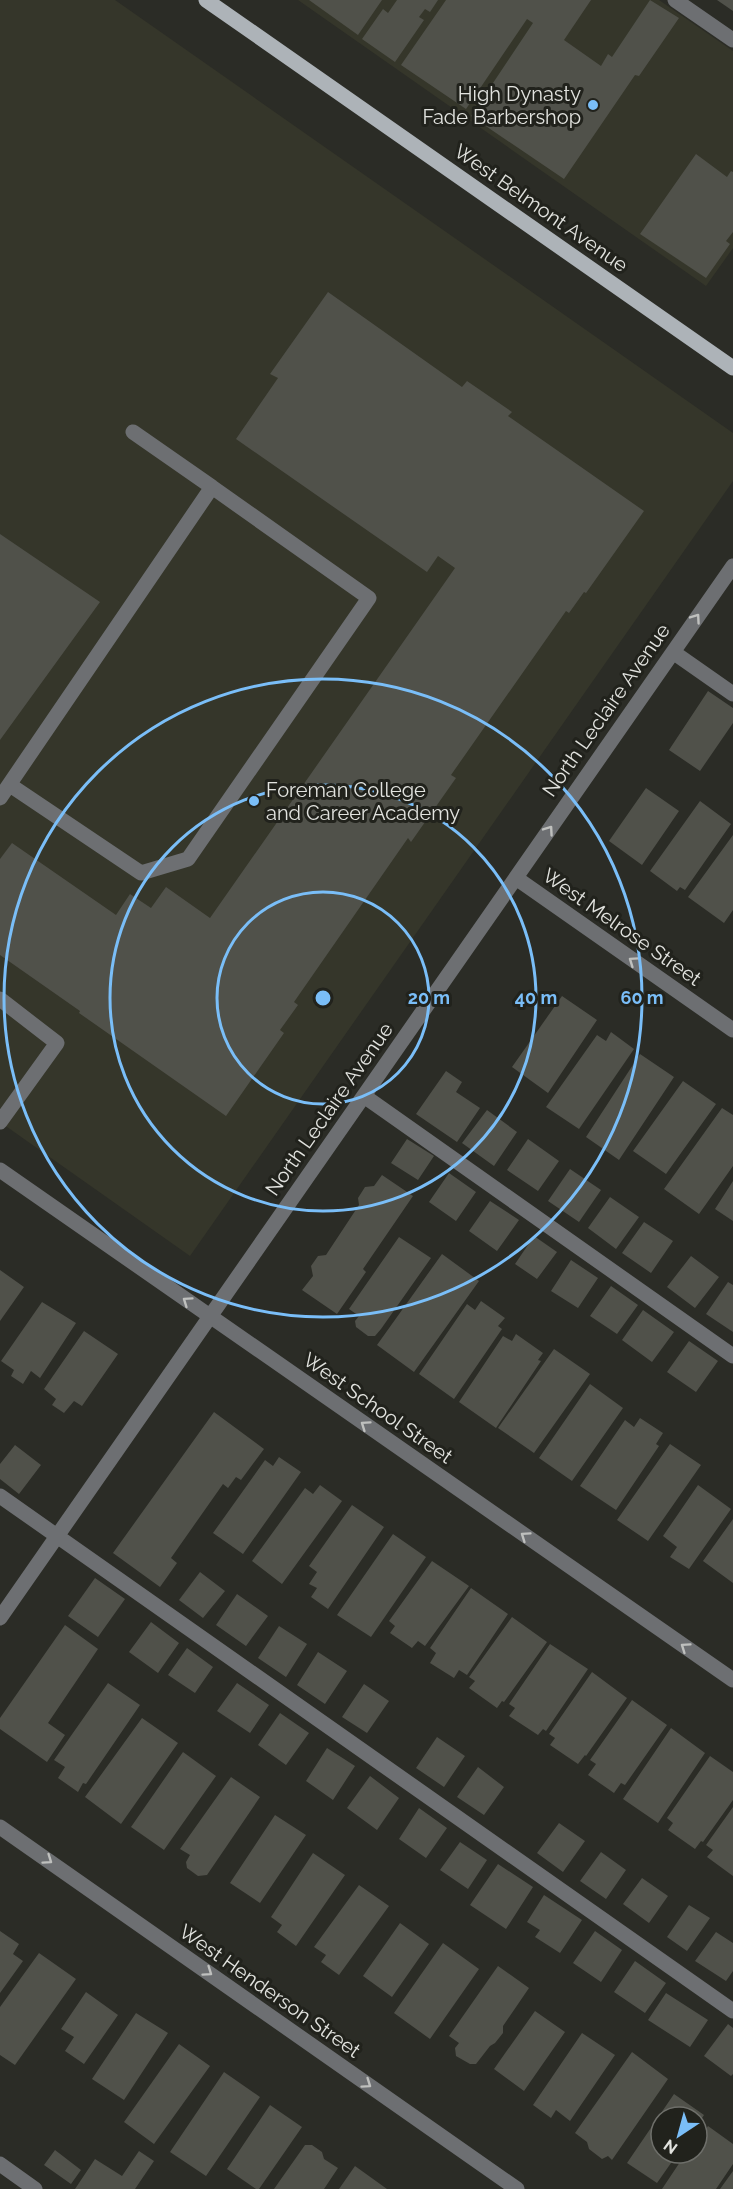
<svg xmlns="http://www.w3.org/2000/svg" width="733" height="2189" viewBox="0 0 733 2189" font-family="Raleway,sans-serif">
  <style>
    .built { fill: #35362a }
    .building { fill: #50514a }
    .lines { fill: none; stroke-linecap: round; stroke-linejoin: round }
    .minor { stroke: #6d6f72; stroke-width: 15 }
    .major { stroke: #adb3b8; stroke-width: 15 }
    .oneway { stroke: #bfc0be }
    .ring { fill: none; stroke: #7abef8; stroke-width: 3 }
    .poi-dot { fill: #7abef8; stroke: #21221c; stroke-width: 2 }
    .labels { text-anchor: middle; stroke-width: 6; stroke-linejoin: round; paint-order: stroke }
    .poi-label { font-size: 20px; fill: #e2e3df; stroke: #21221c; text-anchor: end }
    .street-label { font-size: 20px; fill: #e2e3df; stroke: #21221c }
    .centre { fill: #7abef8; stroke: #21221c; stroke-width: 3 }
    .ring-label { font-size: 18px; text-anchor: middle; font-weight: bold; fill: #7abef8; stroke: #21221c; stroke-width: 6; stroke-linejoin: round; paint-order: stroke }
  </style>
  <rect width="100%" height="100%" fill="#2b2c26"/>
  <path class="built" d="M0,0H115L733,433V481L190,1256L0,1122Z
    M298,0H659L733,51V248L706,286Z"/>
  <path class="building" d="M309,0H382L358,35Z
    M397,0H438L430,12L425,9L419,17L424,20L395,62L362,39L383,9L388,13Z
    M446,0H591L564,40L601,66L608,54L612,57L650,0L679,18L639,76L635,75L564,179L471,116L533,23L527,19L466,109L401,65Z
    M717,0H733V11Z
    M696,154L727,177L731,171L733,172V232L726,241L730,244L706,278L640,234Z
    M328,292L462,387L467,381L512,412L508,416L644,511L586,593L584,592L569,613L566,611L451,775L456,778L411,842L408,838L294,1002L298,1005L280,1030L284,1033L226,1116L79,1013L80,1011L0,955V859L12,843L116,915L130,894L151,908L166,887L210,918L455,568L438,556L427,572L236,439L278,378L270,374Z
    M0,534L100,602L0,740Z
    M708,691L733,708V723L700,771L669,750Z
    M646,788L679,811L642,865L609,841Z
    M700,801L731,824L685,890L680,887L677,891L650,871Z
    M733,835V910L724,923L688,897Z
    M562,996L597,1020L548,1093L512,1067Z
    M611,1032L634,1049L579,1129L546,1107L597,1035L606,1041Z
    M640,1054L674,1077L619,1160L586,1137Z
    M446,1071L462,1082L456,1092L480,1108L457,1142L416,1114Z
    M683,1081L716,1104L666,1174L633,1151Z
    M722,1108L733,1115V1166L699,1214L664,1189Z
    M487,1110L517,1132L494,1166L462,1143Z
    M407,1139L434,1156L418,1180L391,1163Z
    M528,1139L559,1161L538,1191L507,1170Z
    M570,1169L601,1190L579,1222L548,1201Z
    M449,1173L476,1192L456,1221L429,1202Z
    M382,1175L413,1196L363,1269L366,1272L337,1314L302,1290L313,1276L311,1266L318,1256L326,1255L359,1205L358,1198L365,1187L374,1186Z
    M733,1181V1221L715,1209Z
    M610,1197L639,1217L616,1249L588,1228Z
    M490,1201L519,1220L497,1251L469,1231Z
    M644,1222L673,1241L651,1273L622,1253Z
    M534,1236L557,1252L537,1279L515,1264Z
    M399,1237L431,1258L381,1329L375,1336H368L356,1327L355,1321L359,1316L349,1309Z
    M442,1254L479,1281L414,1372L377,1345Z
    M691,1256L719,1277L695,1308L667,1287Z
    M571,1260L598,1278L578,1308L551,1291Z
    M0,1270L24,1287L0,1321Z
    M728,1282L733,1285V1332L706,1314Z
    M611,1286L638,1305L617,1334L590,1316Z
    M481,1301L505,1318L498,1326L502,1329L454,1399L419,1374L467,1304L475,1310Z
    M42,1302L76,1323L40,1378L31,1371L23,1384L11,1376L14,1370L1,1361Z
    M643,1310L674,1332L652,1362L622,1340Z
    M84,1331L118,1354L82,1406L74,1401L64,1413L52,1405L56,1399L44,1389Z
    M516,1334L543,1353L538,1360L541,1361L496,1428L459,1402L503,1336L512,1341Z
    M689,1341L718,1361L696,1392L667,1372Z
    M554,1349L590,1374L534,1453L498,1428Z
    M590,1384L623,1408L572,1481L539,1458Z
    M214,1412L264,1449L241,1480L236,1477L228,1488L223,1484L171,1558L177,1563L160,1587L113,1553Z
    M640,1418L663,1433L656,1444L659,1446L616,1510L580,1486L625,1420L634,1427Z
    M670,1444L701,1465L648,1541L617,1520Z
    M15,1445L41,1465L19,1494L0,1479V1464Z
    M279,1457L301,1472L243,1554L213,1533L265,1460L273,1466Z
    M320,1485L342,1501L282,1584L252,1561L305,1488L313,1494Z
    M698,1485L731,1509L689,1569L670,1557L677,1547L663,1536Z
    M352,1505L384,1527L328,1609L311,1597L317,1588L309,1584L317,1572L309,1566Z
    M733,1519V1583L703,1561Z
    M393,1534L426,1557L371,1637L337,1615Z
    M432,1561L469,1586L425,1646L418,1641L412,1648L390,1633L395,1626L389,1621Z
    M200,1572L225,1591L203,1618L179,1600Z
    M95,1578L125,1599L98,1637L68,1616Z
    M471,1588L508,1614L467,1675L459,1670L454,1678L430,1663L436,1653L430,1648Z
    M237,1594L268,1616L246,1646L216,1625Z
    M512,1617L547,1642L504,1702L502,1701L497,1708L469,1688L475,1681L469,1677Z
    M151,1622L179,1643L158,1673L129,1652Z
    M65,1625L98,1649L48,1723L65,1735L47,1762L0,1729V1718Z
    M279,1626L307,1644L286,1677L258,1658Z
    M550,1644L588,1669L546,1731L543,1729L538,1735L509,1716L515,1708L509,1704Z
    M187,1648L213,1667L195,1693L168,1675Z
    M318,1652L347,1671L325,1704L297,1685Z
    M592,1672L627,1698L586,1756L585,1755L578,1764L550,1745L555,1738L549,1734Z
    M108,1683L140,1705L86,1784L83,1783L78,1792L58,1778L65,1767L54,1760Z
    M237,1683L269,1705L250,1733L217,1711Z
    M364,1684L389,1701L367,1733L342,1717Z
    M632,1700L667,1725L625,1785L621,1783L614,1793L588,1775L596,1764L590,1760Z
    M280,1713L309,1733L286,1765L258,1745Z
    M142,1718L178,1743L121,1824L85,1797Z
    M671,1728L705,1753L658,1823L623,1799Z
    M437,1737L465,1756L444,1787L416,1768Z
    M327,1748L355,1766L333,1800L306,1781Z
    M183,1752L216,1776L164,1850L131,1827Z
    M710,1756L733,1772V1800L703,1842L701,1841L695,1849L668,1830L673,1823L667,1818Z
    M478,1767L504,1787L484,1815L457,1797Z
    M370,1776L399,1798L377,1830L347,1808Z
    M231,1777L260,1797L207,1875L198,1876L187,1868L186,1862L190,1855L180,1849Z
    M733,1807V1876L707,1857L713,1850L706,1845Z
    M419,1808L447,1828L426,1858L399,1839Z
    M275,1815L306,1835L260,1903L230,1883Z
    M559,1823L585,1841L563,1872L537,1853Z
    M460,1842L487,1860L468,1889L440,1870Z
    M601,1852L626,1870L606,1899L580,1881Z
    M313,1853L345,1875L296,1946L277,1932L282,1925L271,1917Z
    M498,1864L533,1887L506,1929L470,1905Z
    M642,1878L668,1896L649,1923L623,1904Z
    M359,1885L389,1906L339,1975L321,1962L326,1955L314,1947Z
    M544,1895L582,1920L560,1953L535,1937L540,1930L527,1922Z
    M689,1905L710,1918L687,1951L667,1937Z
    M400,1923L429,1944L392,1997L363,1976Z
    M0,1931L19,1944L13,1954L23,1961L0,1993Z
    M595,1931L622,1950L601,1982L573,1963Z
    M716,1932L733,1943V1971L726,1981L695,1961Z
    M443,1943L479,1969L430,2039L394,2013Z
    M39,1953L76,1979L15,2065L0,2055V2007Z
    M635,1961L666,1983L645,2013L614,1992Z
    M498,1966L529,1988L503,2026V2033L495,2043L490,2046L476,2064H470L456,2056L455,2048L459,2043L449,2036Z
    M86,1992L118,2015L84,2064L65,2051L74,2037L61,2029Z
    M666,1993L708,2020L690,2047L648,2020Z
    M535,2011L565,2032L524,2091L494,2069Z
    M136,2013L168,2033L124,2100L92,2079Z
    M728,2024L733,2028V2074L731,2076L704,2056Z
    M582,2033L615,2055L570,2121L556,2110L551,2118L533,2105Z
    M179,2044L210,2066L154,2144L124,2122Z
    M632,2052L668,2079L612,2160L608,2156L602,2159L589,2149L587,2142L575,2133Z
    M224,2072L260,2097L206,2176L170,2152Z
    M674,2094L704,2115L697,2126V2117H661V2153H678L657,2183L627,2163Z
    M270,2105L302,2127L259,2189H256L227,2169Z
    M708,2126L733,2144V2164L716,2189H662L686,2153H697V2137L701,2136Z
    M305,2145H312L322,2152L324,2159L338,2168L324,2189H274Z
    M55,2150L81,2170L71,2184L44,2165Z
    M139,2151L154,2161L135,2189H75L95,2159L122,2176Z
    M355,2166L387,2189H339Z
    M733,2171V2189H720Z"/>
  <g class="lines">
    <path class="minor" d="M675,0L733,40
      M133,432L212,487
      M673,652L733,694
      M0,798L212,487L369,598L188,859L141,873L10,785
      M516,878L733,1030
      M0,999L57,1043L0,1122
      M364,1096L733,1356
      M0,1170L733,1680
      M0,1496L733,2011
      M0,1618L733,566
      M0,1827L517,2189
      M0,2164L35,2189"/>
    <path class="major" d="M206,0L733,368"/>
  </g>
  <defs><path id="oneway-chevron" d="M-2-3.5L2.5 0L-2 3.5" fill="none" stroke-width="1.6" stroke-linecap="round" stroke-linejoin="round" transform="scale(1.5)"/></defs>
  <g class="oneway">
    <use href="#oneway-chevron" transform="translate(696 618) rotate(-55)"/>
    <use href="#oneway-chevron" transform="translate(549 830) rotate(-55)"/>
    <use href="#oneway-chevron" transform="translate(633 961) rotate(-145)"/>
    <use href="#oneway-chevron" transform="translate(187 1301) rotate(-145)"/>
    <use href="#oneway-chevron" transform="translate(365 1425) rotate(-145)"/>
    <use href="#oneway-chevron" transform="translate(525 1536) rotate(-145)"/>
    <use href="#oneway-chevron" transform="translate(685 1647) rotate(-145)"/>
    <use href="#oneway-chevron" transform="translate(48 1860) rotate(35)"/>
    <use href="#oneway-chevron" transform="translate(208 1972) rotate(35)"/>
    <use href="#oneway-chevron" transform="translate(367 2084) rotate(35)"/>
  </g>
  <g class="ring">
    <circle cx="323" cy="998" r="106"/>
    <circle cx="323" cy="998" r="213"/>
    <circle cx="323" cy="998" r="319"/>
  </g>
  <g class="poi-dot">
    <circle cx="593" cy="105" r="6"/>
    <circle cx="254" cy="801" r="6"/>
  </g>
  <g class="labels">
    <g class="poi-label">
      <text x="581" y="101">High Dynasty<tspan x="581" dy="23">Fade Barbershop</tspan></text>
      <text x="266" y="797" text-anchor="start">Foreman College<tspan x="266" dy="23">and Career Academy</tspan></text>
    </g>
    <g class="street-label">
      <text transform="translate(541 208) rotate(35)" y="7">West Belmont Avenue</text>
      <text transform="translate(606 710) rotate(-55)" y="7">North Leclaire Avenue</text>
      <text transform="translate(622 927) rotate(35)" y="7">West Melrose Street</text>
      <text transform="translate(329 1109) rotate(-55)" y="7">North Leclaire Avenue</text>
      <text transform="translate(378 1408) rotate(35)" y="7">West School Street</text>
      <text transform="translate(270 1991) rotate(35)" y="7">West Henderson Street</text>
    </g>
  </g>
  <circle cx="323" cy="998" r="9" class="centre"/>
  <g class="ring-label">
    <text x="429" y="1004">20 m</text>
    <text x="536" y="1004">40 m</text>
    <text x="642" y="1004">60 m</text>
  </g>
  <g transform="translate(679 2135) rotate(216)"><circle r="28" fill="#21221c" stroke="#6e6f6a" stroke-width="1.5"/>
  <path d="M0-4.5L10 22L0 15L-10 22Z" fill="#7abef8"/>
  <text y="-9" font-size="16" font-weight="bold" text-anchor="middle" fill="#e2e3df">N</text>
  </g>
</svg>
